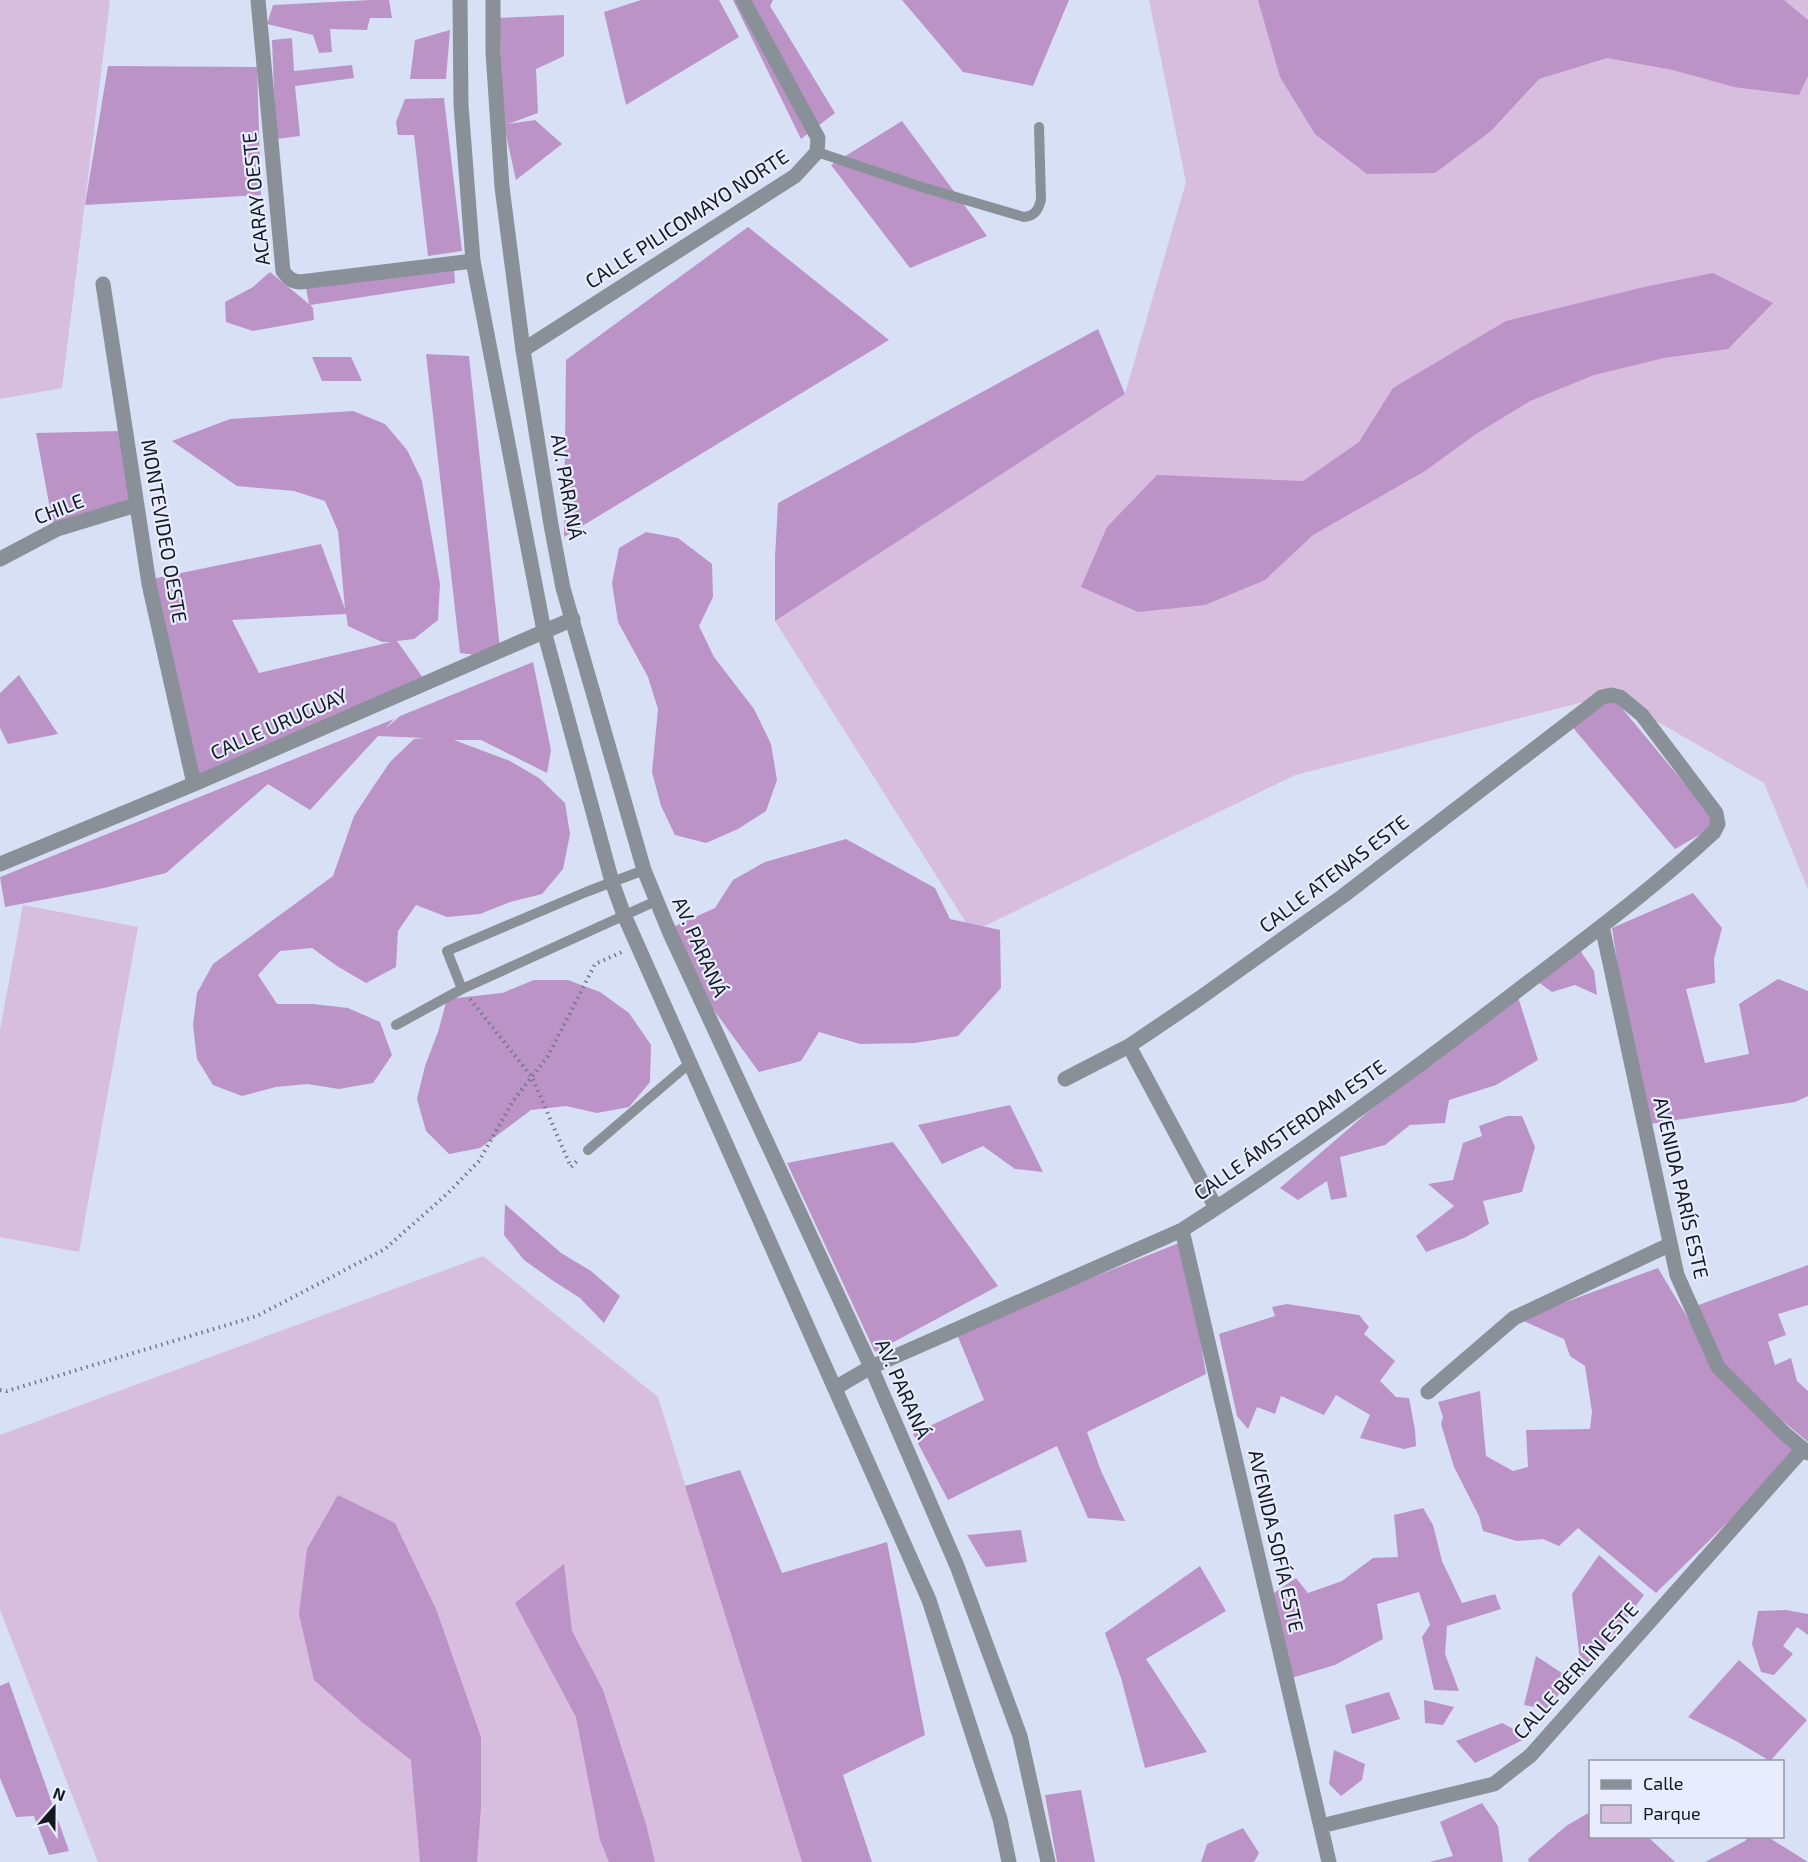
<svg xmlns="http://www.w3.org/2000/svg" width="1808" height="1862" viewBox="0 0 1808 1862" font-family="'Exo 2',sans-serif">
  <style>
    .green { fill: #d7bdde }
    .forest { fill: #bc93c7; fill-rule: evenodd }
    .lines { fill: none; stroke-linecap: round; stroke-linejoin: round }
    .path { stroke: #727885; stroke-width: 4; stroke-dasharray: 1.5 4.5; stroke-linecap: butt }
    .service { stroke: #899097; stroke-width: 10 }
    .minor { stroke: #899097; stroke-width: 15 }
    .tertiary { stroke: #899097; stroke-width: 15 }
    .labels { text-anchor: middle; stroke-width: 4.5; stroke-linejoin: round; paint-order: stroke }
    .street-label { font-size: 20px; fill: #15181f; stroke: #e7edff }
  </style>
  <rect width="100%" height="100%" fill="#d8e0f5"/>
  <path class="green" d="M0,0H110L62,388L0,399Z
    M1149,0H1808V889L1764,783L1611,695L1295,775L972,932L775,621L1125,394L1186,182Z
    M23,905L138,927L79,1252L0,1237V1030Z
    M483,1256L658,1397L802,1862H98L0,1610V1435Z"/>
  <path class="forest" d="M371,0H389L392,18H370L367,30L330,29L332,52L319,53L313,35L267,24L273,5Z
    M641,0H719L739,37L626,105L604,12Z
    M733,0H773L770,6L835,113L801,139Z
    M902,0H1069L1033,86L963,72Z
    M1258,0H1784L1808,20V76L1799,95L1734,87L1673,70L1607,58L1539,79L1491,131L1435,173L1367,174L1315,134L1280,77Z
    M564,15V56L536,69L538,113L508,124L535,120L562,144L516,180L504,126L499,18Z
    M450,30L446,79H410L415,40Z
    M292,38L294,71L352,65L354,78L295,86L300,136L276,139L272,40Z
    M108,66L257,67L261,195L85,205Z
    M444,98L462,251L428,256L414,135H398L396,122L405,99Z
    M902,121L987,236L910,268L831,165Z
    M748,227L889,340L564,537L566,360Z
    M454,268L455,283L310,305L313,308L314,320L253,331L226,322L225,302L253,287L270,272L309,304L306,288Z
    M1713,273L1773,303L1728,349L1664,358L1594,375L1530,401L1476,434L1425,471L1313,535L1265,580L1205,605L1138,612L1081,587L1107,527L1157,475L1303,481L1359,442L1393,388L1506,321L1644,287Z
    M1098,329L1125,394L775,621V557L778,503Z
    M426,354L469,356L501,658L460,653Z
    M312,357H351L362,381H322Z
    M353,411L385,424L407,450L422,481L440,584L438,620L414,639L397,641L428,685L197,780L152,579L321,544L345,609L338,531L325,501L294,491L237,486L172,441L230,419ZM346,614L348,626L382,642H391L259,673L232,620Z
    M121,431L132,501L53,525L36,433Z
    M646,532L678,538L712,564L713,597L699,626L714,657L754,709L771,744L777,780L766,811L738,829L706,843L675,835L661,806L652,772L658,709L648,677L618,622L612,583L619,548Z
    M533,662L551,750L547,773L481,740H454L510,761L539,778L565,803L570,834L563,869L542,894L510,902L480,914L447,917L416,905L398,931L396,967L366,983L337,966L312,948L280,951L258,975L277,1004H313L348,1008L380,1022L392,1055L373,1083L339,1089L307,1084L276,1087L242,1096L213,1085L197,1059L193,1025L197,993L213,964L333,876L354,816L371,790L390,762L414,739L425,738L378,736L310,810L268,784L166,873L104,888L5,907L0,877L394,719L385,729L400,716Z
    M19,675L58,734L8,744L0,728V693Z
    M1611,695L1718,824L1675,849L1569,723Z
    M846,839L935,888L950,919L1000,930L1001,988L958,1036L915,1043L860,1044L819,1032L801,1061L759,1072L708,1002L673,927L715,908L733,880L765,862Z
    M1693,893L1722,928L1714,959L1715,983L1686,989L1705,1063L1749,1054L1739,1004L1778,979L1808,991V1096L1795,1102L1650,1124L1636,1089L1612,928Z
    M1577,946L1594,971L1597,995L1575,985L1552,992L1534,979Z
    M534,980H568L600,992L629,1013L651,1045L650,1082L629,1107L597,1113L566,1106L531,1110L480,1148L449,1154L426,1131L417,1099L425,1066L438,1032L447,999L502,993Z
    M1518,997L1538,1060L1496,1085L1449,1100L1445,1123L1410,1125L1385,1145L1340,1157L1347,1197L1331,1200L1327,1181L1298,1200L1280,1188L1368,1112Z
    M1010,1105L1043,1172L1015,1169L983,1146L942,1164L918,1125Z
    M1507,1116H1522L1535,1147L1522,1192L1483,1201L1489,1224L1464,1238L1426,1252L1416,1236L1454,1206L1428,1184L1453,1180L1463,1143L1482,1136L1479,1126Z
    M893,1142L998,1286L875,1352L787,1163Z
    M505,1204L561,1253L591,1271L620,1296L604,1323L580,1298L552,1280L524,1260L504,1235Z
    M1184,1241L1206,1374L1087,1432L1101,1471L1125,1521L1088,1518L1057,1446L948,1500L913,1434L984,1400L956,1332Z
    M1808,1265V1305L1778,1314L1786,1335L1768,1342L1775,1365L1791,1358L1797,1381L1808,1391V1442L1718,1367L1693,1307Z
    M1658,1268L1717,1367L1802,1449L1656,1593L1578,1528L1559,1546L1543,1539L1517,1541L1483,1531L1479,1516L1454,1467L1441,1424L1443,1417L1438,1402L1480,1391L1486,1456L1513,1471L1528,1467L1526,1430L1590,1429L1592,1412L1585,1366L1570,1356L1564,1339L1519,1319Z
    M1287,1304L1359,1315L1369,1327L1364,1334L1395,1361L1380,1381L1396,1397L1409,1398L1415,1430L1416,1446L1404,1449L1360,1438L1370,1415L1336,1395L1324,1415L1281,1396L1275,1414L1257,1407L1248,1429L1237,1416L1219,1334L1275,1316L1272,1307Z
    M740,1470L782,1573L887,1542L925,1735L843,1775L872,1862H802L685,1486Z
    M338,1495L395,1523L436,1609L481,1737V1807L477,1862H420L411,1760L362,1722L314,1680L299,1614L307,1549Z
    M1423,1508L1433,1525L1442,1561L1462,1603L1495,1594L1501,1609L1447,1626L1445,1654L1459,1691L1434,1690L1422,1637L1430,1625L1419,1592L1377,1604L1383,1639L1335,1665L1288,1679L1268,1597L1296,1578L1308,1593L1342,1581L1373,1558L1398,1557L1394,1515Z
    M1021,1530L1027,1562L986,1567L967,1535Z
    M1599,1555L1644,1595L1582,1677L1572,1594Z
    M564,1564L572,1631L603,1690L646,1824L655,1862H609L600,1840L576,1717L515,1603Z
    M1200,1566L1226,1611L1146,1659L1207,1752L1145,1768L1121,1678L1105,1633Z
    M1786,1610L1808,1614V1635L1797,1627L1783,1646L1793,1654L1774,1675L1761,1672L1752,1644L1758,1611Z
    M1536,1656L1571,1679L1547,1709L1524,1705Z
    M1739,1660L1807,1720L1770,1761L1736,1741L1688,1717Z
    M9,1682L69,1851L49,1855L34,1816L16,1817L0,1778V1686Z
    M1389,1692L1400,1719L1352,1734L1345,1705Z
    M1424,1700L1454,1707L1443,1725L1425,1723Z
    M1502,1723L1529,1737L1475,1763L1456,1741Z
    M1334,1750L1365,1764L1362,1780L1341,1796L1329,1784Z
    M1081,1790L1095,1862H1057L1045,1795Z
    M1482,1803L1498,1826L1503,1862H1429L1453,1856L1440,1822Z
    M1590,1812V1836L1648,1837L1675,1862H1529L1528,1859L1566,1826Z
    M1243,1828L1259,1853L1254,1862H1201L1207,1844Z
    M1749,1836L1768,1837L1808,1862H1705L1745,1841Z"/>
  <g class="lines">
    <path class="path" d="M470,999L532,1077L571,1167L579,1159
      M0,1390L7,1391L257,1316L385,1249L448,1193L479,1161L513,1101L548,1056L595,964L622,952"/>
    <path class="service" d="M817,152L925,188L1024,217C1034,216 1038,211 1041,200L1039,127
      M462,989L447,951L586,892L644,870
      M396,1025L462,989L656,901
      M588,1150L690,1063"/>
    <path class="minor" d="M258,0L283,271C288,278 291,281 300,282L473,261
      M103,284L149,584L194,784
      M523,350L795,176L817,152L818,138L743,0
      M0,559L57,529L136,505
      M0,864L194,784L573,619
      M1602,926L1677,1275L1718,1367L1784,1433L1808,1453
      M1129,1046L1216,1208
      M1182,1230L1329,1862
      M835,1388L871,1367L1182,1230C1301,1154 1414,1070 1526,984C1590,935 1655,887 1714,832L1718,824L1716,813L1642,715L1620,697L1611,695L1602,697L1343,896L1200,998L1129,1046L1065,1079
      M1428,1392L1514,1318L1669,1245
      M1321,1826L1494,1784L1531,1755L1803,1449"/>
    <path class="tertiary" d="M460,0L461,105L473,261L544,631L612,882L624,915L929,1600L1000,1819L1009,1862
      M493,0V52L502,187L523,350L551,525L563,588L644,870L669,931L871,1367L957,1566L1020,1736L1048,1862"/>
  </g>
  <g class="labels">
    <g class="street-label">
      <text transform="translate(256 199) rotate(-96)" y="7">ACARAY OESTE</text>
      <text transform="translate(687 219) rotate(-33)" y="7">CALLE PILICOMAYO NORTE</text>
      <text transform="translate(567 487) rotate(80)" y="7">AV. PARANÁ</text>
      <text transform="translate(59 509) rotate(-21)" y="7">CHILE</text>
      <text transform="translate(164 531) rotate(80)" y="7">MONTEVIDEO OESTE</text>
      <text transform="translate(279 724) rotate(-24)" y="7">CALLE URUGUAY</text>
      <text transform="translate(1334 874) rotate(-37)" y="7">CALLE ATENAS ESTE</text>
      <text transform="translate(700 947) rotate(66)" y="7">AV. PARANÁ</text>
      <text transform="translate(1290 1130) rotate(-35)" y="7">CALLE ÁMSTERDAM ESTE</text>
      <text transform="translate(1681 1188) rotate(77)" y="7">AVENIDA PARÍS ESTE</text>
      <text transform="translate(903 1389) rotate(66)" y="7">AV. PARANÁ</text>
      <text transform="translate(1276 1541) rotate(77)" y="7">AVENIDA SOFÍA ESTE</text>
      <text transform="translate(1576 1671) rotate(-48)" y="7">CALLE BERLÍN ESTE</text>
    </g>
  </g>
  <rect x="1589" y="1760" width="195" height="78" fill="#e7edff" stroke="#9398a5" stroke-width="1.5"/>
  <rect x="1601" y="1780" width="30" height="9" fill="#899097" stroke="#9398a5" stroke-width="1.5"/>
  <text x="1643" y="1790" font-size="18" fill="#15181f">Calle</text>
  <rect x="1601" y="1805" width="30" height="18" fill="#d7bdde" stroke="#9398a5" stroke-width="1.5"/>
  <text x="1643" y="1820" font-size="18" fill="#15181f">Parque</text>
  <g transform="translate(54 1808) rotate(21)" stroke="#e7edff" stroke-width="4.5" paint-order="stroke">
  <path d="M0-4.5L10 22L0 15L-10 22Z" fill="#15181f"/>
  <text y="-9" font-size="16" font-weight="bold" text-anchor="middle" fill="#15181f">N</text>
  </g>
</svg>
